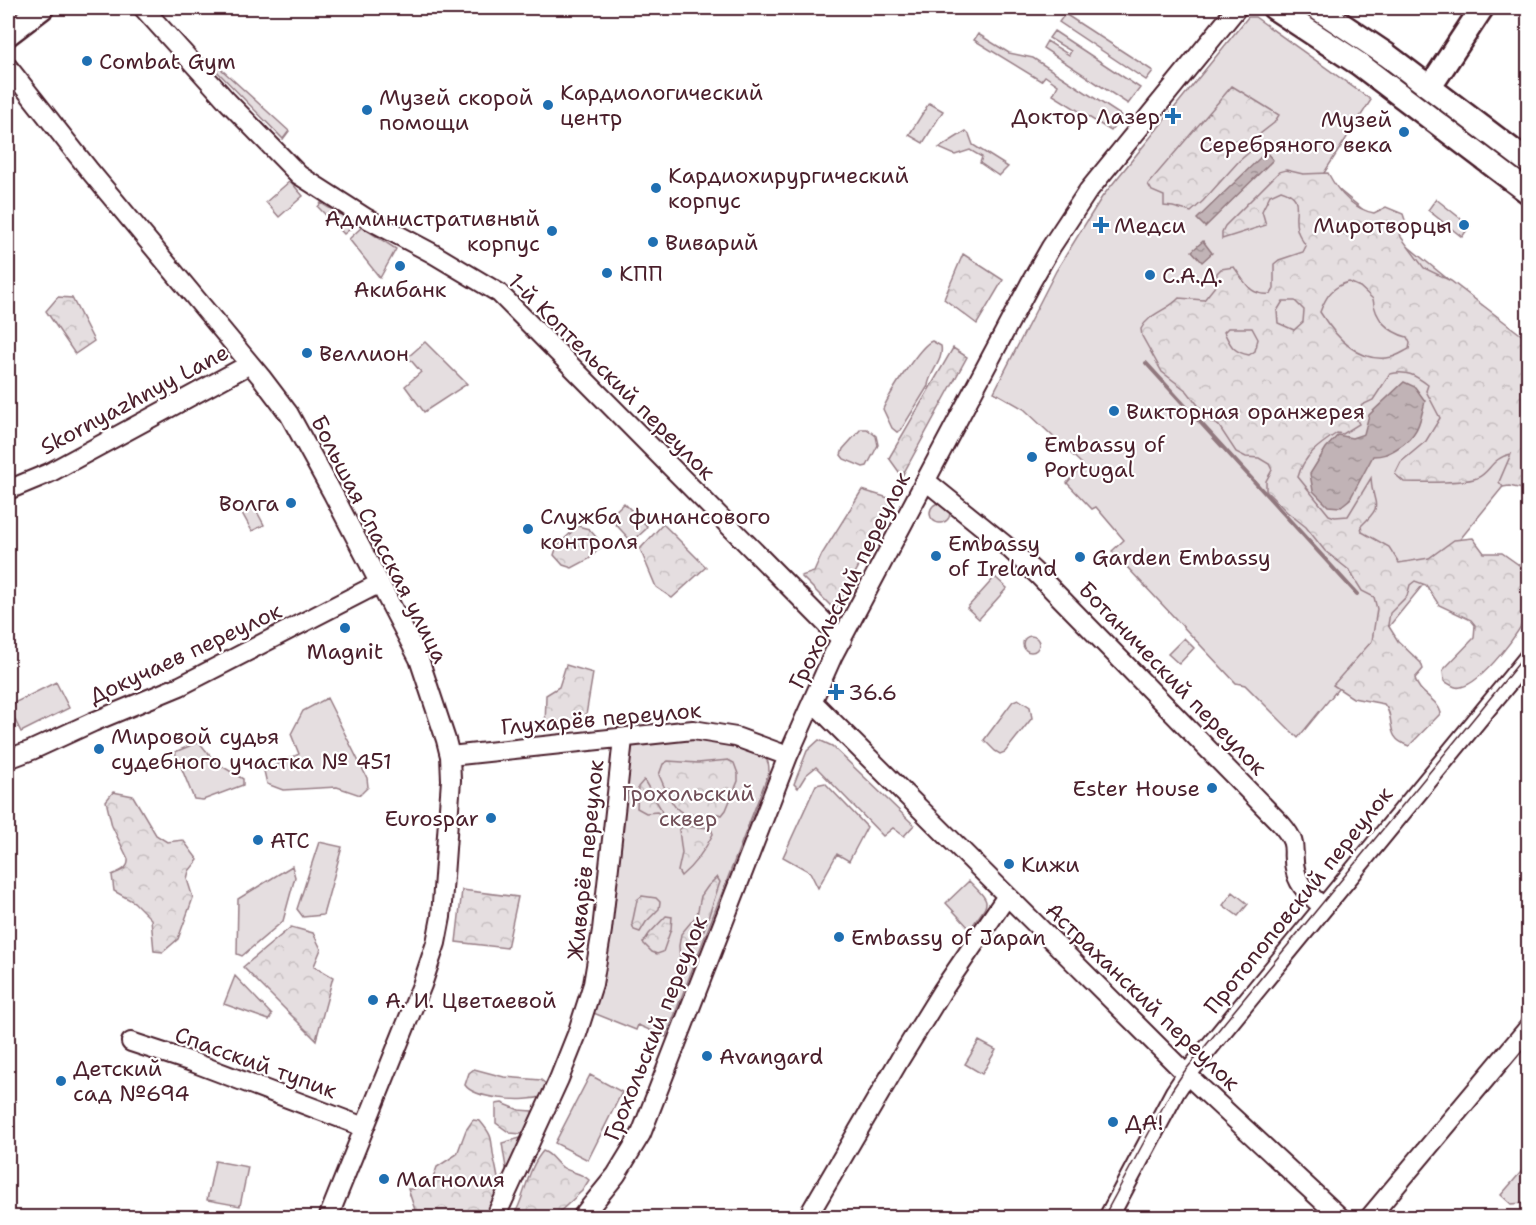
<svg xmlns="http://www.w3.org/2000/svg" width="1536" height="1225" viewBox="0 0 1536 1225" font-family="'Shantell Sans',sans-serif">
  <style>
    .green { fill: #e5dee0; stroke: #987e86; stroke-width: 1.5 }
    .forest { fill: url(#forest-crowns); stroke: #987e86; stroke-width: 1.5; fill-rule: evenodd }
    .water { fill: url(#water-ripples); stroke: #91787e; stroke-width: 1.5 }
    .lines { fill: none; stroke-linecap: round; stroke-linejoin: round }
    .stream { stroke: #91787e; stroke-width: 4 }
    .minor-casing { stroke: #4a1f2b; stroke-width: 22 }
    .major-casing { stroke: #4a1f2b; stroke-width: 27 }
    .minor { stroke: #fff; stroke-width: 18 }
    .major { stroke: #fff; stroke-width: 22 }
    .tram { stroke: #4a1f2b; stroke-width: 1.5 }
    .poi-dot { fill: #1f6fb2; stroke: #fff; stroke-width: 2 }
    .labels { text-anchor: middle; stroke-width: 4.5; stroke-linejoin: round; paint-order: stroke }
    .poi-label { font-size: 22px; fill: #4a1f2b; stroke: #fff; text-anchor: start }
    .street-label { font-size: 22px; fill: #4a1f2b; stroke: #fff }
    .park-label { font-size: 22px; fill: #714f58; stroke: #fff }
  </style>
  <defs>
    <pattern id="forest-crowns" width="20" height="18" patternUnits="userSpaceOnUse" patternTransform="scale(1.5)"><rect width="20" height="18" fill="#e5dee0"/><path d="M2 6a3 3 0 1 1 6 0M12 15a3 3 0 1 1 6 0" fill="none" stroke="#c6bec0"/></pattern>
    <pattern id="water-ripples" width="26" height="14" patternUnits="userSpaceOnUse" patternTransform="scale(1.5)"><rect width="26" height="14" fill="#c1b3b6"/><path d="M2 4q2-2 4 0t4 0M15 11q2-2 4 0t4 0" fill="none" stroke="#9f9194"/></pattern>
  </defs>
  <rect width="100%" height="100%" fill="#fff"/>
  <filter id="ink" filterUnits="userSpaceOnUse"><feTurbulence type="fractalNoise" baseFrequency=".0167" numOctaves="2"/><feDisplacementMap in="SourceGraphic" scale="12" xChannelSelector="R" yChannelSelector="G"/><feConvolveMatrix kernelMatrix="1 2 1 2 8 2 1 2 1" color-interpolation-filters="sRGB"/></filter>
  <g filter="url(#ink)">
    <path class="green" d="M1065,14L1153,71L1146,80L1059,22Z
      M1248,17H1255L1371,100L1322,176L1528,345V456L1298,738L1245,685L1236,683L1112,551L1124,540L1096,507L1092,509L1067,483L1082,464L1024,409L994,392L1056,271L1102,197Z
      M1054,31L1140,88L1128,104L1043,48L1047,41L1069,55L1071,51L1049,38Z
      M978,34L1009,53L1033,58L1122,116L1111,131L1053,95L1058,85L1045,76L1041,81L974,40Z
      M211,60L289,131L283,139L210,64Z
      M929,103L943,111L923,143L909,135Z
      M966,131L969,134L973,145L1008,167L999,176L980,163L982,157L970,150L955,155L939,148Z
      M290,181L303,196L279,217L266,202Z
      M1436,199L1470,226L1462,237L1428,210Z
      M321,203L356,224L344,234L318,207Z
      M362,227L396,249L380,278L349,239Z
      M932,341L941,346C944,361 929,372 928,386L901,430L897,432L892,428L883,409C889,395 920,345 932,341Z
      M425,342L467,384L424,412L405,386L421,372L408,357Z
      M861,429H867L876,436L878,445L867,466L863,467L844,459L841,455L843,449Z
      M624,503L647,526L646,529L632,542L609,517Z
      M930 513a10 10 0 1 1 20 0a10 10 0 1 1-20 0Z
      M254,506L264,525L252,531L242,513Z
      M995,577L1007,588L979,619L967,608Z
      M1023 644a8 8 0 1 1 16 0a8 8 0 1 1-16 0Z
      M1184,638L1194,648L1179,664L1168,654Z
      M56,682L69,708L21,732L8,706Z
      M327,698L367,778L368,787L360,795L337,787L283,790L267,784L264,771L299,754L291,734L303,711Z
      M1018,699L1030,707L1032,718L1005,752L1000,754L995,751L984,740L1013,701Z
      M704,738C718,741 755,749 765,758C769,762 769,766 769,772L666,1037L638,1025L636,1030L591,1012L632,747L636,744Z
      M819,740L832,746L914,825L904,836L893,828L883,836L816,767L806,775L798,788L794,784L807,751Z
      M199,742L215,762L243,779V785L203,800L194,799L175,752Z
      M825,783L867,827L849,861L837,854L818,888L810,872L783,857L816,785Z
      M319,842L342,847L323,915L303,917L297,909Z
      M292,866L295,877L283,921L242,956L237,954L238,899Z
      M969,881C994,906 989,901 970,929L946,903Z
      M1233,892L1248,904L1238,916L1223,905Z
      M235,976L272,1015L269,1020L224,1004Z
      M979,1041L996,1050L982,1074L965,1064Z
      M590,1075L622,1092L588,1160L555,1143Z
      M215,1161L248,1167L240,1206L207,1200Z
      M1528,1164V1198L1524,1203L1511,1204L1501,1195Z"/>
    <path class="forest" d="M1232,86L1279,115L1274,123L1260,134L1257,143L1252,150L1239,161L1203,201L1191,212L1173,207L1164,206V196L1152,191L1148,184Z
      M1286,170L1303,174L1328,173C1338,192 1353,209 1374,213L1386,207L1403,214L1405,220L1400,230L1401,237L1424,268L1451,281L1528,340V468L1527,470L1528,489L1527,490L1509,486L1503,487L1499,482L1511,454C1491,458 1490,473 1477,478C1461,484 1422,482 1404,482L1395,474L1401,462L1426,441L1440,418L1426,391L1428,385C1415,375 1406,370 1390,374L1373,400L1362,405L1358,410H1352L1359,424L1343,434L1337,433C1319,445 1304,455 1298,477L1329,515L1335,517L1348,516L1371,478C1372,507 1386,502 1361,526L1362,532L1389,547L1399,563L1429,558L1454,540L1473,538L1484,553H1502L1522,567L1528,568C1529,581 1532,599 1528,611C1523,630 1482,683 1461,687C1455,689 1450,684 1444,681L1443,670L1474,638L1475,625L1471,620L1439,605L1426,585L1415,581L1410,585L1407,596L1390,613L1388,625L1398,641L1421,663L1423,669L1415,678C1418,694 1437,698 1441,713L1409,746C1383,738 1397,719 1384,704L1353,698L1333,685L1372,641L1377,609L1374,597L1362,591L1349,570L1325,551L1306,527L1287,512L1266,491V481L1272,470L1269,464L1259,458L1246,457L1236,452L1219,426L1211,422L1187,391L1162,372L1142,336L1141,329C1149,313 1167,311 1179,298L1204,300L1216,285L1217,273L1221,269L1234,267C1246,283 1249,296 1271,294L1274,289V264L1279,260L1303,252L1306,246C1303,241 1298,235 1297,229C1292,209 1306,198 1281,190L1270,195L1262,211L1266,225L1222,239V232L1225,226L1279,172ZM1349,282L1360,287L1373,299C1375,319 1388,332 1407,337L1410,343L1409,349C1403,352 1397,356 1392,357C1359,365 1335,336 1320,312C1326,296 1333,286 1349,282ZM1283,301H1295L1304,310L1303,322L1294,330L1278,323L1277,311ZM1228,328H1252L1258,339L1255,351L1249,355C1233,352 1231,346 1224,332Z
      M963,254L1003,280L977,324L944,299Z
      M58,297L72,298L94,341L75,354L46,311Z
      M953,348L967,357L902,476L889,458Z
      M862,490L895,500L835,610L801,576L814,572L822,554Z
      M663,524L706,567L672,598L656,587L640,549Z
      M578,526L589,529L603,545L589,559L572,568L563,565L554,555L557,546Z
      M566,665L593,673L584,727L545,729L546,695L559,687Z
      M728,760L734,763L738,774V781L726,810L722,815C714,812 706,815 698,815C673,818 668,794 659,775L663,764L668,761L698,763Z
      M644,780L661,809L662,816L657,812L646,813L637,808L638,787Z
      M113,792L133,796L156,835L167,842L183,840L198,860L189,871L187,879L193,898L178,939L163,952L154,951L151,919L134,902L114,891L112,875C120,871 129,869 128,859L112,826L106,801Z
      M683,826L711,828L713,834C705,850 695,864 681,876L678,871L682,853L679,830Z
      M717,877L720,882L704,930L694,945L686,968L681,971L679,946L681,934L697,915L701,896L708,886Z
      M462,890L518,897L507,948L456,942Z
      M642,896L656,898L660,902L659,909L646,922L640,932L634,930L632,924L637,900Z
      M666,916L672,917L671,929L663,952L657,954L652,952L643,943L649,934Z
      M291,927L313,933L321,949L314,966L333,977L316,1040L243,967Z
      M474,1069L504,1077L541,1080L546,1084L543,1096C527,1103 474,1099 465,1085L469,1073Z
      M502,1103L519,1110L532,1111L534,1119L527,1131L522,1134L510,1133L496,1123V1104Z
      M473,1120L480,1121C495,1139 490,1138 494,1159C500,1184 502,1194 490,1217H447L440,1214L416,1213L408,1189H414L419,1185L431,1184L437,1167L457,1154L466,1130Z
      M520,1138L524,1143L515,1165L506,1168L502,1143Z
      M543,1151C552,1154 554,1162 562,1167C570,1173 581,1172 589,1180L582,1191L554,1217H513C526,1196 526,1171 543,1151Z"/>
    <path class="water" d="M1266,152L1273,160L1205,227L1197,219Z
      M1203,241L1212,253L1202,262L1192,251Z
      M1404,382L1415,387L1425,401C1420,424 1417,437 1396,449C1387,454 1383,456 1373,456L1350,499L1340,507L1328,506L1313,491L1310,474L1326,448L1338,435L1352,438L1364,434L1369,415Z"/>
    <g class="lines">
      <path class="stream" d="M1146,363L1357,594"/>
      <g class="minor-casing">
        <path id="minor" d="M143,8L227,101L299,175L366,218L432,253L499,293L842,640
          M8,67L90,171L261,377L289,414L333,494L419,659L446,740L450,756L451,780L441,917L436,943L422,985L328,1218
          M926,481L1010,549L1040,577L1281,824C1302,848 1289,850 1296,873C1300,888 1312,897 1323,907
          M8,490L49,473L250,364
          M813,702L1184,1072L1341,1218
          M450,756L693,730L736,737L788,756
          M8,759L32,750L93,722L180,686L380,583
          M131,1042L195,1063L364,1127
          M495,1218L559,1079L577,1034L593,984L602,930L623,739
          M581,1218L616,1175L641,1134L788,756L833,655L1031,282L1051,247L1088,191L1237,8
          M807,1218L900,1059L942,991L1007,896
          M1108,1218L1175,1092L1187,1074L1528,658
          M1369,1218L1528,1028"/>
      </g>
      <g class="major-casing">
        <path id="major" d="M1274,8L1359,64L1528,192
          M1317,8L1387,55L1528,162
          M8,34L42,8
          M1430,87L1482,8"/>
      </g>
      <use href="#minor" class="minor"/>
      <use href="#major" class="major"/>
      <path class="tram" d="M1103,1218L1172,1090L1184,1072L1528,652"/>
    </g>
  </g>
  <g class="poi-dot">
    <circle cx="87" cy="61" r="6"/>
    <circle cx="548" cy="105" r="6"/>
    <circle cx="367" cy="110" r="6"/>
    <path d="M1170 107h6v6h6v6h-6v6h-6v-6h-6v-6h6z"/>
    <circle cx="1404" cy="132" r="6"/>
    <circle cx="656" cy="188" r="6"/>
    <path d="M1098 216h6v6h6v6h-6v6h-6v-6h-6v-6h6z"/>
    <circle cx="1464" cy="225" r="6"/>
    <circle cx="552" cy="231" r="6"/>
    <circle cx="653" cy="242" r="6"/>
    <circle cx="400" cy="266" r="6"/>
    <circle cx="607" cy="273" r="6"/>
    <circle cx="1150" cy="275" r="6"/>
    <circle cx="307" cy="353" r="6"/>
    <circle cx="1114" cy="411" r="6"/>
    <circle cx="1032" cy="457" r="6"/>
    <circle cx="291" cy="503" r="6"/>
    <circle cx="528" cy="529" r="6"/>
    <circle cx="936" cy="556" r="6"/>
    <circle cx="1080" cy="557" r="6"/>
    <circle cx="345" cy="628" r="6"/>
    <path d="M833 683h6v6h6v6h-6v6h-6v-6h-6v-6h6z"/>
    <circle cx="99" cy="749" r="6"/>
    <circle cx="1212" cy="788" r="6"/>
    <circle cx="491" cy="818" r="6"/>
    <circle cx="258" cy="840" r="6"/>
    <circle cx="1009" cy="864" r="6"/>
    <circle cx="839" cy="937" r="6"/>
    <circle cx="373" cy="1000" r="6"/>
    <circle cx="707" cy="1056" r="6"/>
    <circle cx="61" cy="1081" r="6"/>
    <circle cx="1113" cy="1122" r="6"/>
    <circle cx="384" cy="1179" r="6"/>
  </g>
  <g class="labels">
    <g class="poi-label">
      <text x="99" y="69">Combat Gym</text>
      <text x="560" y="100">Кардиологический<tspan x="560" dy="25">центр</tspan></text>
      <text x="379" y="105">Музей скорой<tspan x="379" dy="25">помощи</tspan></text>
      <text x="1160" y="124" text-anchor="end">Доктор Лазер</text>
      <text x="1392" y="127" text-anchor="end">Музей<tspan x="1392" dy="25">Серебряного века</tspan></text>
      <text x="668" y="183">Кардиохирургический<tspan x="668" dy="25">корпус</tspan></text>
      <text x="540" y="226" text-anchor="end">Административный<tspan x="540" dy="25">корпус</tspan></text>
      <text x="1114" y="233">Медси</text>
      <text x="1452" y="233" text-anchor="end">Миротворцы</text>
      <text x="665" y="250">Виварий</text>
      <text x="619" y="281">КПП</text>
      <text x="1162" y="283">С.А.Д.</text>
      <text x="400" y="297" text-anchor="middle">Акибанк</text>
      <text x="319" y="361">Веллион</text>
      <text x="1126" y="419">Викторная оранжерея</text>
      <text x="1044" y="452">Embassy of<tspan x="1044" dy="25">Portugal</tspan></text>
      <text x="279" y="511" text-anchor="end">Волга</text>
      <text x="540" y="524">Служба финансового<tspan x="540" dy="25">контроля</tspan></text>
      <text x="948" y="551">Embassy<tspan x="948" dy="25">of Ireland</tspan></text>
      <text x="1092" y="565">Garden Embassy</text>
      <text x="345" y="659" text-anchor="middle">Magnit</text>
      <text x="848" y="700">36.6</text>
      <text x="111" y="744">Мировой судья<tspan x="111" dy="25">судебного участка № 451</tspan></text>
      <text x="1200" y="796" text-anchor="end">Ester House</text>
      <text x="479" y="826" text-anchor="end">Eurospar</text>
      <text x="270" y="848">АТС</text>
      <text x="1021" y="872">Кижи</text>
      <text x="851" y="945">Embassy of Japan</text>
      <text x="385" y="1008">А. И. Цветаевой</text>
      <text x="719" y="1064">Avangard</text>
      <text x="73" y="1076">Детский<tspan x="73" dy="25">сад №694</tspan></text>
      <text x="1125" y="1130">ДА!</text>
      <text x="396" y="1187">Магнолия</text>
    </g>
    <g class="street-label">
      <text transform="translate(612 376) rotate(45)" y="8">1-й Коптельский переулок</text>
      <text transform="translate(134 399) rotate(-28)" y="8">Skornyazhnyy Lane</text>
      <text transform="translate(380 539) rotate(63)" y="8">Большая Спасская улица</text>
      <text transform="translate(849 580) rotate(-63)" y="8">Грохольский переулок</text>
      <text transform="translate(185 653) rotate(-25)" y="8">Докучаев переулок</text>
      <text transform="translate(1173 678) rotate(46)" y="8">Ботанический переулок</text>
      <text transform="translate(601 718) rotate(-5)" y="8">Глухарёв переулок</text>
      <text transform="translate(585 860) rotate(-84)" y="8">Живарёв переулок</text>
      <text transform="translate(1298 900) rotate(-51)" y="8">Протопоповский переулок</text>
      <text transform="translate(1143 996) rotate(44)" y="8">Астраханский переулок</text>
      <text transform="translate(655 1028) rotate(-68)" y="8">Грохольский переулок</text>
      <text transform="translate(256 1062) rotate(20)" y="8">Спасский тупик</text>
    </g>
    <g class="park-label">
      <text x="688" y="801">Грохольский<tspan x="688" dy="25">сквер</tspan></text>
    </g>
  </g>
  <rect width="1536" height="1225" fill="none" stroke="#fff" stroke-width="30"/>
  <rect x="15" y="15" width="1506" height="1195" fill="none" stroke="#4a1f2b" stroke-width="2" filter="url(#ink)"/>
</svg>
